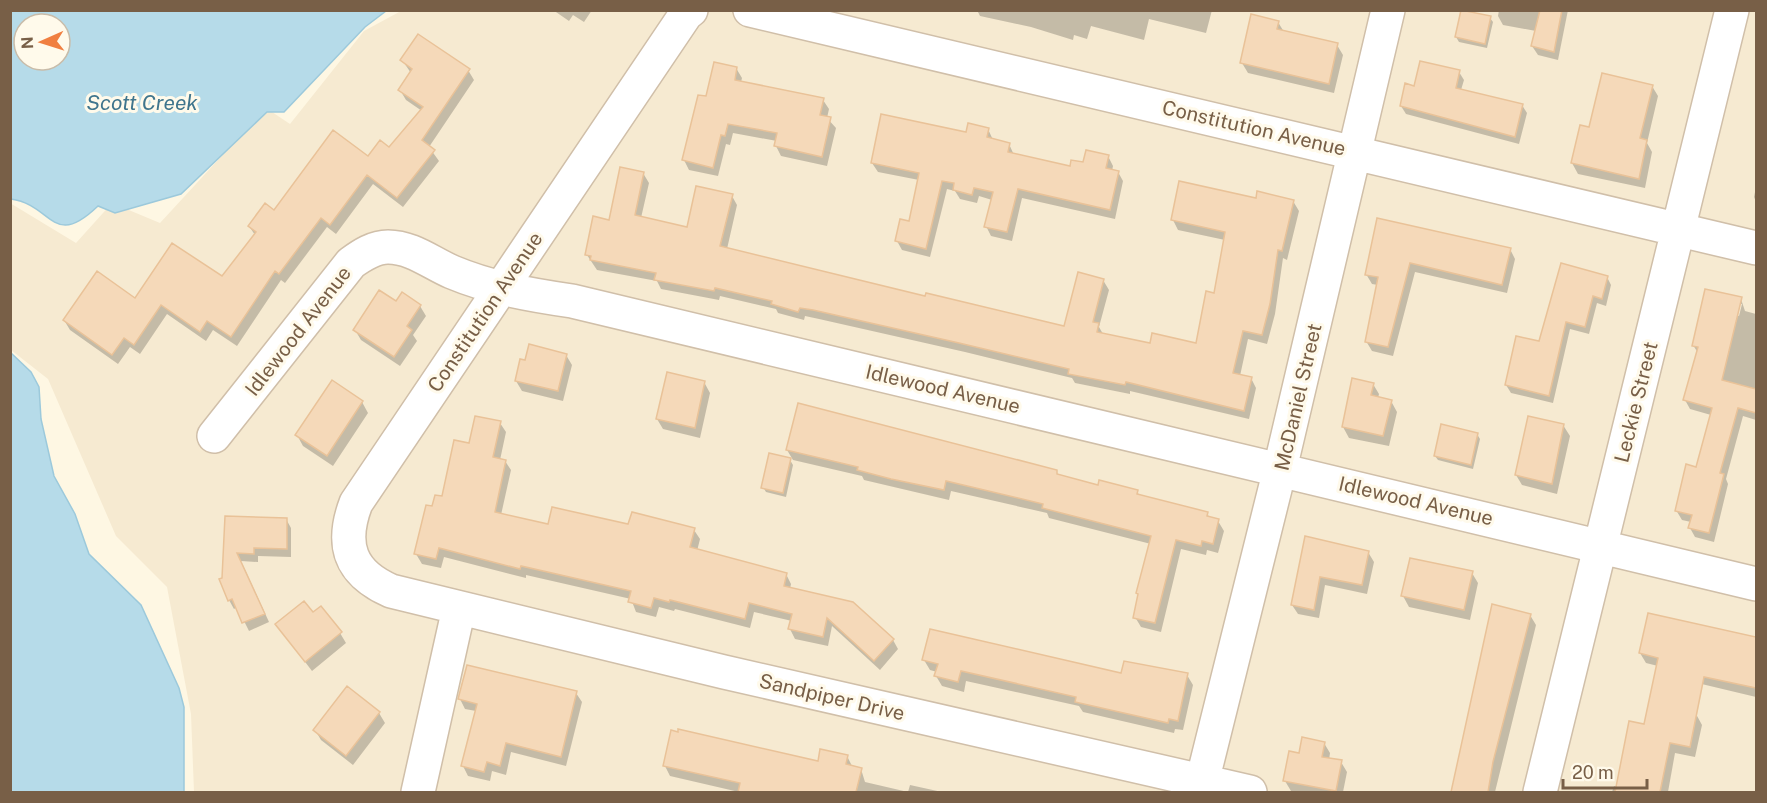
<svg xmlns="http://www.w3.org/2000/svg" width="1767" height="803" viewBox="0 0 1767 803" font-family="'Public Sans',sans-serif">
  <style>
    .residential { fill: #f6ead1 }
    .water { fill: #b6dbe9; stroke: #9cc9db; stroke-width: 1.5; fill-rule: evenodd }
    .shadow { fill: #0003; fill-rule: evenodd }
    .building { fill: #f5d9b9; stroke: #e9c298; stroke-width: 1.5 }
    .lines { fill: none; stroke-linecap: round; stroke-linejoin: round }
    .minor-casing { stroke: #d0bfa9; stroke-width: 36 }
    .minor { stroke: #fff; stroke-width: 33 }
    .labels { text-anchor: middle; stroke-width: 6; stroke-linejoin: round; paint-order: stroke }
    .street-label { font-size: 20px; fill: #785f47; stroke: #fffaeb }
    .water-label { font-size: 21px; font-style: italic; fill: #3f758d; stroke: #fffaeb }
  </style>
  <rect width="100%" height="100%" fill="#fef7e3"/>
  <path class="residential" d="M401,11H1756V792H194L191,714L167,587L116,536L48,379L11,350L10,203L76,243L112,203L160,223L266,108L290,124L364,31Z"/>
  <path class="water" d="M10,11L11,10L386,11L365,27L284,112H267L181,194L115,213L98,206C52,250 53,205 11,199ZM24,24H60V60H24Z
    M10,352L31,372L39,387L41,419L54,476L75,514L89,554L141,605L179,688L184,707V792H11Z"/>
  <path class="shadow" d="M553,10H592L584,22L573,15L569,21Z
    M977,10H1212L1206,33L1149,19L1144,40L1091,26L1087,39L1074,35L1073,40L1031,27L980,16Z
    M1499,10H1568L1558,60L1538,55L1532,46L1536,31L1503,25L1498,16Z
    M1490,18L1493,22L1487,48L1459,42L1456,37Z
    M1278,22L1284,32L1337,45L1343,55L1334,93L1248,73L1242,63Z
    M402,60L468,70L474,80L429,147L439,161L403,207L373,184L336,234L327,227L285,283L281,280L237,346L213,330L206,341L167,314L140,354L130,347L118,364L70,330L64,320L222,279L255,235L249,226L368,158L390,150L422,111L406,100L400,90L411,73Z
    M736,68L742,78L741,82L823,100L829,109L827,118L836,128L827,166L781,156L776,146L777,141L733,133L730,145L726,144L718,176L689,170L684,160L707,98Z
    M1459,72L1464,80L1461,90L1522,105L1527,113L1519,144L1406,114L1401,106L1415,87Z
    M1652,86L1658,96L1647,143L1652,152L1645,188L1578,174L1572,163L1590,129Z
    M988,129L993,140L1009,144L1014,155L1071,168L1108,156L1113,166L1112,171L1118,172L1123,181L1115,219L1022,198L1012,241L991,236L986,226L992,200L979,196L977,203L960,199L955,191L947,189L930,257L902,250L897,241L910,223L919,180L878,172L872,163Z
    M643,173L649,183L641,218L688,228L732,196L737,205L727,249L926,298L1065,328L1103,280L1109,290L1099,327L1103,334L1151,344L1197,345L1215,295L1225,240L1178,230L1173,220L1257,200L1293,201L1299,211L1287,260L1283,258L1275,314L1267,344L1248,339L1240,376L1251,378L1256,388L1249,419L1130,391V394L1075,383L1072,378L965,352L819,319L805,316L804,320L778,313L776,309L720,296L719,300L661,289L657,281L597,270L587,255Z
    M1756,187V202L1754,197Z
    M1378,220L1510,249L1515,259L1507,293L1415,272L1393,356L1372,351L1366,341L1378,285L1372,284L1366,274Z
    M1607,277L1611,285L1606,306L1597,303L1589,334L1570,329L1553,403L1511,393L1506,385L1540,343Z
    M1741,299L1745,311L1756,314V420L1743,416L1726,479L1728,484L1714,542L1695,537L1690,528L1691,522L1682,520L1676,510L1697,469L1711,415L1690,409L1685,400L1698,353L1693,345ZM1739,304H1742L1739,316L1736,315Z
    M396,303L420,306L426,316L413,335L417,341L400,366L361,340L355,330Z
    M566,355L572,365L563,401L522,391L516,381L526,362Z
    M704,382L710,393L700,438L663,429L657,419Z
    M1373,384L1379,394L1378,398L1391,401L1397,412L1389,446L1349,438L1343,427Z
    M362,402L368,413L333,466L303,446L297,435Z
    M500,423L506,432L500,460L505,461L511,470L501,515L549,526L694,530L700,539L697,551L786,574L791,584L790,589L893,640L898,649L880,670L832,626L828,646L795,639L790,629L792,621L754,612L750,628L675,609L674,611L659,607L656,617L636,612L631,599L526,575V578L444,557L441,568L422,564L416,554L434,508L443,498L470,445Z
    M1563,425L1570,436L1557,494L1522,485L1516,475Z
    M1477,434L1480,439L1473,469L1438,460L1435,456Z
    M787,450L1056,472L1059,476L1099,486L1137,491L1140,497L1207,513L1210,519L1218,521L1224,531L1218,553L1207,550L1206,555L1181,549L1161,632L1141,627L1135,617L1151,544L1049,518L1047,513L951,491L949,500L864,480L862,476L793,460Z
    M790,460L793,465L786,497L766,492L763,487Z
    M226,517L286,519L291,528V557L258,556V562L241,561L269,622L249,631L237,607L234,609L229,600Z
    M1306,537L1368,552L1374,562L1367,594L1325,585L1319,618L1298,614L1292,605Z
    M1472,573L1478,583L1470,620L1409,607L1403,596Z
    M1493,605L1530,615L1536,625L1495,792H1452Z
    M1649,615L1756,640V697L1664,675L1658,666L1646,663L1640,653Z
    M277,625L340,633L346,643L312,671Z
    M924,660L1122,675H1187L1193,685L1183,730L1175,729L1174,733L1083,712L1079,706L966,681L964,692L942,686L936,676L937,672L930,670Z
    M576,693L582,702L566,766L511,752L506,775L492,771L490,781L468,776L463,766L476,711L465,709L460,699Z
    M379,713L385,723L353,765L321,740L315,730Z
    M1696,714L1702,725L1695,757L1675,753L1668,792H1612L1614,786L1617,787L1645,725Z
    M1324,743L1330,753L1329,760L1341,762L1347,772L1343,792L1291,791L1285,781L1300,755Z
    M847,756L852,766L861,769L865,782L908,792L910,785L942,792H739L670,776L665,766L819,763Z"/>
  <path class="building" d="M1461,10L1491,16L1485,44L1455,37Z
    M1540,10H1562L1554,52L1531,46Z
    M1251,14L1279,21L1277,29L1338,43L1329,84L1240,63Z
    M418,34L470,69L422,140L435,150L397,198L367,175L330,225L321,218L279,274L275,271L231,337L207,321L200,332L161,305L134,345L124,338L112,355L63,320L97,271L135,298L172,243L222,276L256,232L248,226L265,203L274,210L333,130L368,156L380,140L389,147L423,107L398,90L412,69L400,60Z
    M1420,61L1460,70L1456,88L1523,104L1515,137L1400,106L1405,83L1414,86Z
    M714,62L737,67L735,80L824,98L820,115L831,117L822,157L774,146L777,133L728,124L725,136L721,135L713,168L682,160L698,95L706,96Z
    M1602,73L1653,85L1640,138L1647,140L1639,179L1571,163L1580,125L1589,127Z
    M881,114L966,132L968,123L989,128L987,137L1010,143L1008,152L1070,166L1071,160L1083,162L1086,150L1109,155L1106,168L1119,171L1110,210L1018,189L1007,232L984,227L993,192L974,188L972,195L953,190L954,183L942,181L926,249L895,241L900,219L909,221L919,173L871,163Z
    M620,167L644,172L635,215L687,227L696,186L733,194L720,246L925,296L926,293L1064,326L1078,272L1104,279L1093,322L1099,323L1097,332L1150,343L1152,333L1196,343L1206,291L1214,293L1225,232L1171,220L1179,181L1256,198L1257,191L1294,200L1282,251L1278,250L1270,304L1262,335L1243,331L1233,373L1252,377L1244,411L1126,382L1125,385L1068,374L1069,369L959,343L813,310L800,308L798,312L771,304L772,301L715,288L714,291L654,280L656,273L590,260L591,256L585,255L593,216L609,220Z
    M1377,218L1511,248L1502,285L1410,263L1388,347L1365,342L1378,277L1365,275Z
    M1561,263L1608,276L1602,299L1593,296L1585,327L1566,322L1549,396L1505,385L1516,336L1539,341Z
    M1705,289L1742,297L1722,380L1756,389V413L1738,408L1720,473L1724,474L1709,533L1688,528L1692,515L1675,511L1686,464L1696,467L1712,408L1683,400L1698,347L1692,346Z
    M379,290L396,301L402,292L421,305L407,326L412,330L394,357L353,330Z
    M529,344L567,354L558,391L515,381L520,359L525,360Z
    M667,372L705,381L695,428L656,419Z
    M1352,378L1374,383L1371,395L1392,400L1383,436L1342,427Z
    M332,380L363,401L327,456L295,435Z
    M798,403L1057,470V474L1098,485L1099,480L1138,490L1137,494L1208,512L1207,516L1219,519L1213,544L1202,541L1201,546L1176,540L1155,623L1133,618L1138,594L1136,593L1151,536L1042,508L1043,504L946,481L944,490L891,479L857,470L858,467L786,450Z
    M475,416L501,421L493,457L506,460L495,512L548,524L552,507L628,524L632,512L695,528L690,547L787,573L784,586L853,602L894,639L874,661L827,618L823,637L788,629L792,614L749,603L745,619L670,600L669,602L654,598L651,608L628,602L631,591L521,566L520,569L439,548L436,559L414,554L426,505L432,506L435,495L442,496L454,440L469,443Z
    M1528,416L1564,424L1552,484L1515,475Z
    M1441,424L1478,433L1471,465L1434,456Z
    M769,453L791,458L783,493L761,488Z
    M225,516L287,518V549L254,548V554L237,553L265,614L242,623L232,599L228,601L219,579L222,578Z
    M1305,536L1369,551L1362,585L1320,577L1314,610L1291,605Z
    M1410,558L1473,571L1464,610L1401,596Z
    M304,601L313,612L321,606L342,632L305,662L275,624Z
    M1492,604L1531,614L1493,762L1488,792H1451Z
    M1648,613L1756,637V688L1704,677L1690,747L1670,743L1660,792H1615L1629,721L1644,724L1658,658L1639,653Z
    M930,629L1121,673L1124,661L1188,673L1178,721L1169,719L1168,723L1075,702L1076,697L961,671L958,682L934,676L938,664L922,660Z
    M467,665L577,691L561,757L506,743L500,766L487,762L484,772L461,766L477,704L458,699Z
    M347,686L380,712L346,756L313,730Z
    M678,729L818,761L820,749L848,755L846,764L862,768L856,792H738L740,783L663,766L671,730L678,732Z
    M1302,737L1325,742L1322,757L1342,760L1336,791L1283,781L1289,751L1299,753Z"/>
  <g class="lines">
    <g class="minor-casing">
      <path id="minor" d="M691,10L686,14L356,503C340,545 350,573 391,591L724,672L1250,792
        M750,10L1756,248
        M214,436L351,263C362,255 374,247 388,247C412,247 431,263 452,272C490,288 531,295 572,301L1756,584
        M1202,782L1280,469L1388,10
        M418,792L459,608
        M1540,792L1732,10"/>
    </g>
    <use href="#minor" class="minor"/>
  </g>
  <g class="labels">
    <g class="street-label">
      <text transform="translate(1254 128) rotate(13)" y="7">Constitution Avenue</text>
      <text transform="translate(485 312) rotate(-56)" y="7">Constitution Avenue</text>
      <text transform="translate(298 331) rotate(-52)" y="7">Idlewood Avenue</text>
      <text transform="translate(943 389) rotate(13)" y="7">Idlewood Avenue</text>
      <text transform="translate(1298 397) rotate(-77)" y="7">McDaniel Street</text>
      <text transform="translate(1636 402) rotate(-76)" y="7">Leckie Street</text>
      <text transform="translate(1416 501) rotate(13)" y="7">Idlewood Avenue</text>
      <text transform="translate(832 697) rotate(13)" y="7">Sandpiper Drive</text>
    </g>
    <g class="water-label">
      <text x="142" y="110">Scott Creek</text>
    </g>
  </g>
  <rect width="1767" height="803" fill="none" stroke="#785f47" stroke-width="24"/>
  <g transform="translate(42 42) rotate(267)"><circle r="28" fill="#fffaeb" stroke="#c9bca9" stroke-width="1.5"/>
  <path d="M0-4.5L10 22L0 15L-10 22Z" fill="#f07f40"/>
  <text y="-9" font-size="16" font-weight="bold" text-anchor="middle" fill="#785f47">N</text>
  </g>
  <path d="M1563 779v9h84v-9" fill="none" stroke="#785f47" stroke-width="3"/>
  <text x="1572" y="779" font-size="18" fill="#785f47" stroke="#fffaeb" stroke-width="4.5" paint-order="stroke">20 m</text>
</svg>
